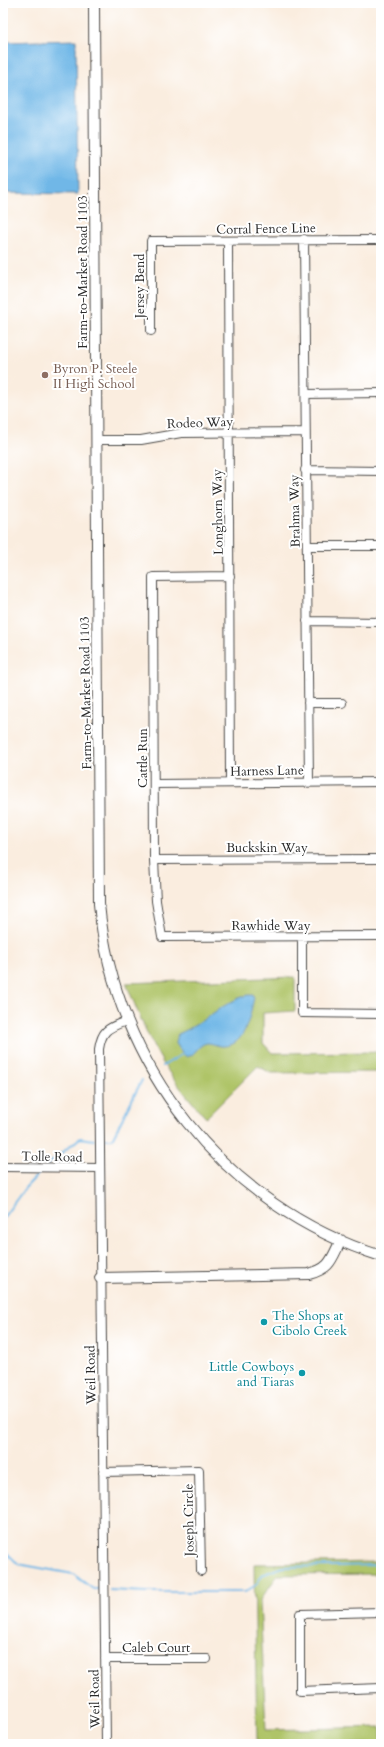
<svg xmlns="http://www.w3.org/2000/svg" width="384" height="1747" viewBox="0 0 384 1747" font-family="Cardo,serif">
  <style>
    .green { fill: #afc468; stroke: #6d784a }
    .water { fill: #70b7e7; stroke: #4e7189 }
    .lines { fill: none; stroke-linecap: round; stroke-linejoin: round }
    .stream { stroke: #70b7e7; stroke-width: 2 }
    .minor-casing { stroke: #4a4846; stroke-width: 10 }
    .major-casing { stroke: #4a4846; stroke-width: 12 }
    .minor { stroke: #fff; stroke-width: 8 }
    .major { stroke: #fff; stroke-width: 10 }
    .education-dot { fill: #8d6e63; stroke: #fff; stroke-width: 1.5 }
    .culture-dot { fill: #0f9aa8; stroke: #fff; stroke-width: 1.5 }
    .labels { text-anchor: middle; stroke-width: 4; stroke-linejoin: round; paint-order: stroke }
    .street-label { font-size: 13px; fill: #2b2b2b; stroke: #fff }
    .education-label { font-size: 13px; fill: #785e54; stroke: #fff; text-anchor: start }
    .culture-label { font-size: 13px; fill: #0d838f; stroke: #fff; text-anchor: start }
  </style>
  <rect width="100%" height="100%" fill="#fff"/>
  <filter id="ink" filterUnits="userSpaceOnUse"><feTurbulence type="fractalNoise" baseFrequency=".025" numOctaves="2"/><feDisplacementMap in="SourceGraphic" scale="8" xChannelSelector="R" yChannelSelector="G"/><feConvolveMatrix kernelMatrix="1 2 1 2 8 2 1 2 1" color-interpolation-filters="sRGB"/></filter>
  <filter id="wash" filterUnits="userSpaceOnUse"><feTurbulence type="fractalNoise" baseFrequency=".012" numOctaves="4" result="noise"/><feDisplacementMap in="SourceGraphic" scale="16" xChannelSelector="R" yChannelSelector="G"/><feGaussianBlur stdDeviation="0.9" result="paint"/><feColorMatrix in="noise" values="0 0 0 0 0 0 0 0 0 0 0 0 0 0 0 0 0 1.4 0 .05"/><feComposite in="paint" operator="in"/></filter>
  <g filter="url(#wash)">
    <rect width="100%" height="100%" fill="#faeddf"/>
    <path class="green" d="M295,977V1011L263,1013V1043L272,1053L381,1052V1072L271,1073L258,1066L206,1118C191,1101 175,1083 163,1063C148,1038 137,1010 126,983Z
      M381,1562V1574L278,1575L260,1600L266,1730L381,1727V1744L257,1743L254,1564Z"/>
    <path class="water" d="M76,40L78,194L3,193V42Z
      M248,995H253L254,998C250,1014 246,1045 225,1046C219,1047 213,1043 207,1043C197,1045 196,1055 187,1057L183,1054L175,1042L178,1034C203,1024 222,1002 248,995Z"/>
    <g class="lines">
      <path class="stream" d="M163,1066L184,1053
        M106,1139H112L142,1080
        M47,1165L80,1138L94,1140
        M3,1218L25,1188L42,1170
        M3,1549L18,1564L73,1574L93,1589H99
        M110,1590L145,1592H245L256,1585L262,1575L282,1567L381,1565"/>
    </g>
  </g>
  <g filter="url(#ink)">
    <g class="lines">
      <g class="minor-casing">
        <path id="minor" d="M304,239L309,782
          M228,241L230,783
          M151,331V241L381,240
          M306,394L381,393
          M96,440H141L181,433L305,432
          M305,470L381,471
          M307,546H381
          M230,576L153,577L154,860L156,901L162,937L381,936
          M307,621L381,622
          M308,703H342
          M154,784L381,782
          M154,860L381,859
          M302,937V1013L381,1014
          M3,1167L100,1168
          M103,1472L199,1470L201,1571
          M381,1612L300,1614V1691L381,1688
          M105,1659H207
          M106,1744L99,1049C102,1029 109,1028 126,1021"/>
      </g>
      <g class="major-casing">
        <path id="major" d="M94,3L99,904C114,1066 225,1207 381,1256
          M100,1278L309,1274C331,1268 331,1260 341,1240"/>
      </g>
      <use href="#minor" class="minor"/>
      <use href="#major" class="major"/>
    </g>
  </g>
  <circle class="education-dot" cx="45" cy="375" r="4"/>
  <g class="culture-dot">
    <circle cx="264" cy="1322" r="4"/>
    <circle cx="302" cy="1373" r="4"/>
  </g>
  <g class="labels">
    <g class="street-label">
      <text transform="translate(266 228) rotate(-1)" y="5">Corral Fence Line</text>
      <text transform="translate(82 272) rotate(-90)" y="5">Farm-to-Market Road 1103</text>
      <text transform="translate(139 286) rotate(-90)" y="5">Jersey Bend</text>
      <text transform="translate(200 422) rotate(-2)" y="5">Rodeo Way</text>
      <text transform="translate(294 511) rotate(-91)" y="5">Brahma Way</text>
      <text transform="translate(217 512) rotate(-91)" y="5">Longhorn Way</text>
      <text transform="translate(85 693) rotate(-91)" y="5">Farm-to-Market Road 1103</text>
      <text transform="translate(142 758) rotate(-90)" y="5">Cattle Run</text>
      <text transform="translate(267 770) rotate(-1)" y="5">Harness Lane</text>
      <text x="267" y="852">Buckskin Way</text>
      <text x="271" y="930">Rawhide Way</text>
      <text transform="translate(52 1156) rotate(1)" y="5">Tolle Road</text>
      <text transform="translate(90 1375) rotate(-91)" y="5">Weil Road</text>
      <text transform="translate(188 1520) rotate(-91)" y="5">Joseph Circle</text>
      <text x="156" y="1652">Caleb Court</text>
      <text transform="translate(94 1699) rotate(-91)" y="5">Weil Road</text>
    </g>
    <g class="education-label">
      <text x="53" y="373">Byron P. Steele<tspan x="53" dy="15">II High School</tspan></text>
    </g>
    <g class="culture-label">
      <text x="272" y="1320">The Shops at<tspan x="272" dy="15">Cibolo Creek</tspan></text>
      <text x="294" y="1371" text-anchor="end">Little Cowboys<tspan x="294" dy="15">and Tiaras</tspan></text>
    </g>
  </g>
  <rect width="384" height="1747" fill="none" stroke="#fff" stroke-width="16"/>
</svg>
